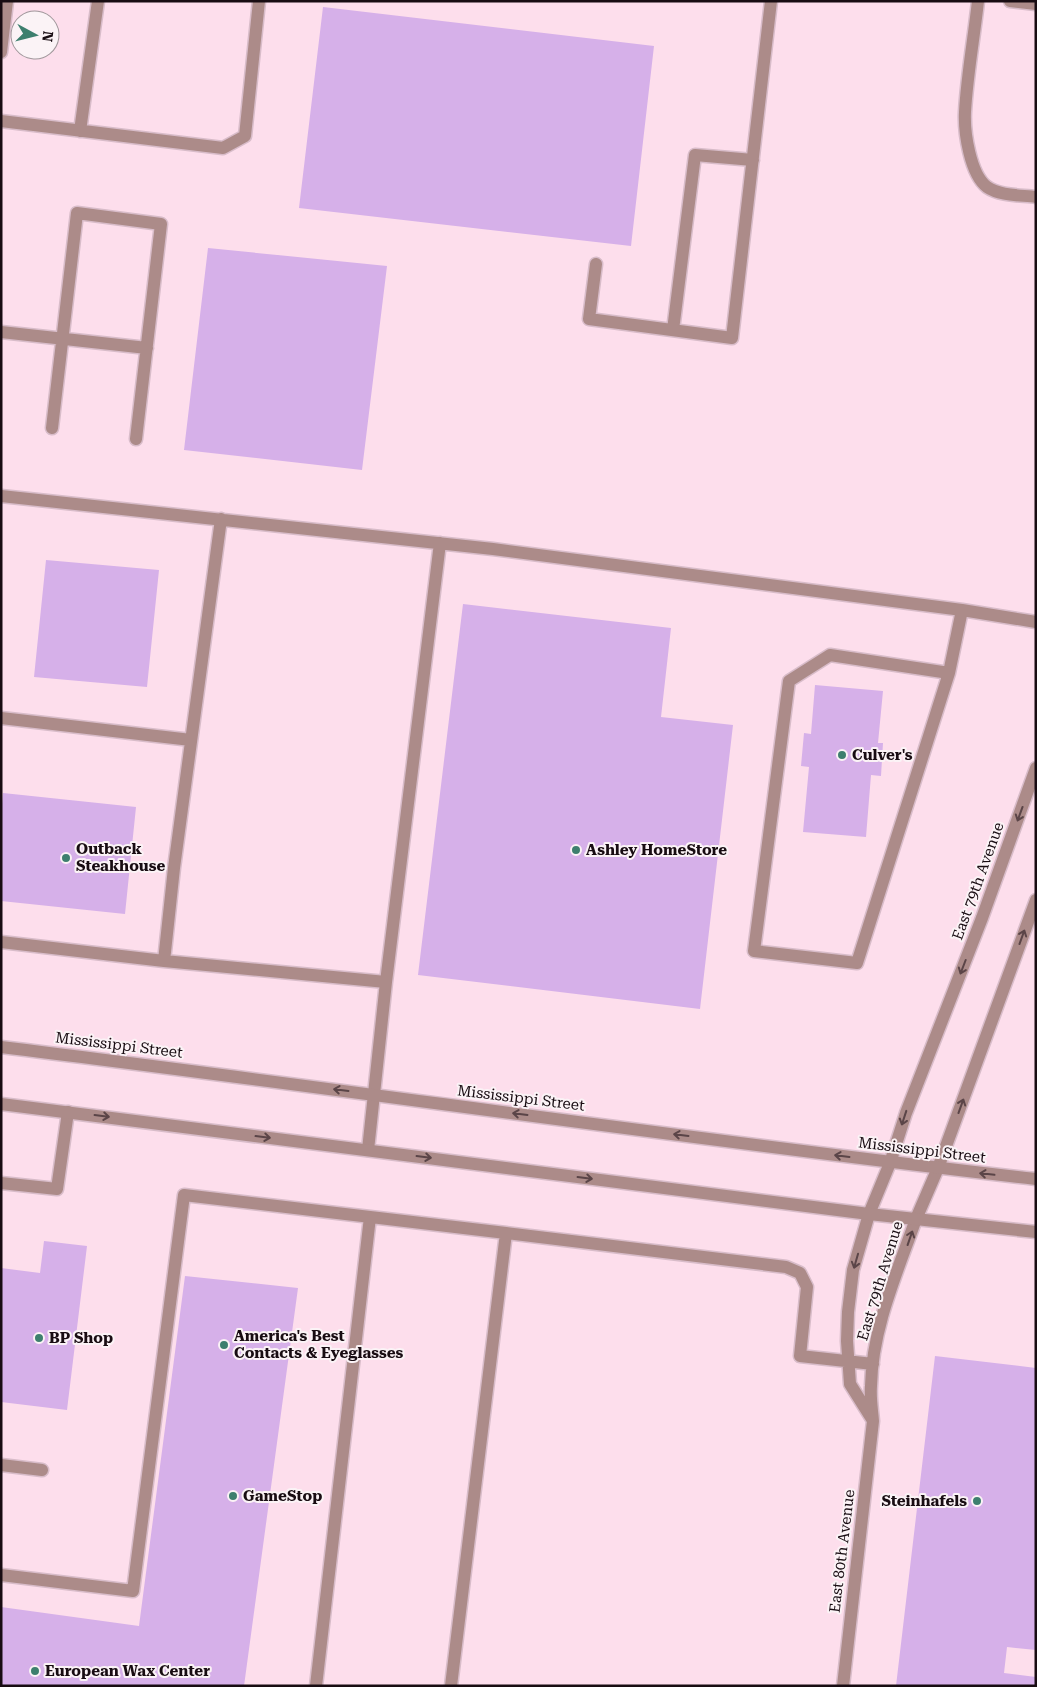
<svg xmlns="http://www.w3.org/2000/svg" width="1037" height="1687" viewBox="0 0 1037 1687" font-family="'Roboto Serif',serif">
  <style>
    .building { fill: #d6b0e9 }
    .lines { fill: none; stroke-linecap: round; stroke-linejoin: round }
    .service-casing { stroke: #d8bcc9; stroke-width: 15 }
    .minor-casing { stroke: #d8bcc9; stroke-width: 15 }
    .tertiary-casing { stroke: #d8bcc9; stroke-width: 15 }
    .service { stroke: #ac8b89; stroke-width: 12 }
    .minor { stroke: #ac8b89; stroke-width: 12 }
    .tertiary { stroke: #ac8b89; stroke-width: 12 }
    .oneway { stroke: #5b4548 }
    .poi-dot { fill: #3d7f6e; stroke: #fbf3f6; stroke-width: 2 }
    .labels { text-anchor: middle; stroke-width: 4; stroke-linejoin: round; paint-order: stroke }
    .poi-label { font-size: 15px; font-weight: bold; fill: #180c12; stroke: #fbf3f6; text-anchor: start }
    .street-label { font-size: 15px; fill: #180c12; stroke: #fbf3f6 }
  </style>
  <rect width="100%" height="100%" fill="#fddeec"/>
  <path class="building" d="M323,7L654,46L631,246L299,208Z
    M208,248L387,266L362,470L184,450Z
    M46,560L159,570L147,687L34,677Z
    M463,604L671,628L661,717L733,725L700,1009L418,975Z
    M815,685L883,691L878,743H883L881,776L871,775L866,837L803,832L809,767L801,766L804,733L811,734Z
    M3,793L136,807L125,914L1,901V815Z
    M44,1241L87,1246L67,1410L1,1402V1268L40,1273Z
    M185,1276L298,1288L244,1686H1V1607L139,1626Z
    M935,1356L1036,1368V1650L1007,1647L1004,1673L1036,1677V1686H896Z"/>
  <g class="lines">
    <g class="service-casing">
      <path id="service" d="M978,1C974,38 967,75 965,112C964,132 970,174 987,187C1000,196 1021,195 1036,197
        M1010,1L1036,4
        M1,52L7,1
        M1,121L223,148L245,136L259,1
        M80,131L98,1
        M596,264L589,319L732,338L771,1
        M673,330L695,155L753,160
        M1,332L147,348
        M52,428L77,213L161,224L136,439
        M1,496L493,549L962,610
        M949,673L830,655L789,681L754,951L857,963L949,673L962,610L1036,622
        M1,718L191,740
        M1,942L164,961L386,982L440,543
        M164,961L174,868L221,519
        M368,1150L386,982
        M1,1183L57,1189L68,1112
        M869,1214L853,1270L848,1312L847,1341L850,1384L872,1419
        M506,1233L786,1267L800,1273L807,1287L800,1356L873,1364
        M1,1465L42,1470
        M1,1575L133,1591L184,1195L506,1233L451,1686
        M316,1686L370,1217
        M843,1686L873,1421C872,1409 870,1398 871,1386C872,1328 897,1273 916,1219"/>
    </g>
    <g class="minor-casing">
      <path id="minor" d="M869,1214L890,1163L906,1113L982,918L1036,768
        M916,1219L938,1168L1036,900"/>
    </g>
    <g class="tertiary-casing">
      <path id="tertiary" d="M1,1047C346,1089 690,1140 1036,1179
        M1,1104L869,1214L1036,1232"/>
    </g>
    <use href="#service" class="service"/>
    <use href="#minor" class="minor"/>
    <use href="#tertiary" class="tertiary"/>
  </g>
  <defs><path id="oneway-shaft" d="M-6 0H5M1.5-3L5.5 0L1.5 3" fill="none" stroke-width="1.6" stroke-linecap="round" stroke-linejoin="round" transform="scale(1.25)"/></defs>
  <g class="oneway">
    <use href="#oneway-shaft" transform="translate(1020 814) rotate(110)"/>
    <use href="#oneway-shaft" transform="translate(1022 937) rotate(-70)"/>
    <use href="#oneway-shaft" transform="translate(963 967) rotate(111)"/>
    <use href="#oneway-shaft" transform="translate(341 1090) rotate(-173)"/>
    <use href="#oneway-shaft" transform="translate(961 1106) rotate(-70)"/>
    <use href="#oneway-shaft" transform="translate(520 1114) rotate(-173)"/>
    <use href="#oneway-shaft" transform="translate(102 1116) rotate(7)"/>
    <use href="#oneway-shaft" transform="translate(904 1118) rotate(108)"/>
    <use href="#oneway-shaft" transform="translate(681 1135) rotate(-173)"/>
    <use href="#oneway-shaft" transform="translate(263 1137) rotate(7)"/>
    <use href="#oneway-shaft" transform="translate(842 1156) rotate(-173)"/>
    <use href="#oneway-shaft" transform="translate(424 1157) rotate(7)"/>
    <use href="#oneway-shaft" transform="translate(987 1174) rotate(-174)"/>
    <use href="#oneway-shaft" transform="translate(585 1178) rotate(7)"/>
    <use href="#oneway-shaft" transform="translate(910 1238) rotate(-71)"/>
    <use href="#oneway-shaft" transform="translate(856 1261) rotate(106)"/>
  </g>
  <g class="poi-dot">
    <circle cx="842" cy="755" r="5"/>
    <circle cx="576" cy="850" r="5"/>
    <circle cx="66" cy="858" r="5"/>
    <circle cx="39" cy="1338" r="5"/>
    <circle cx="224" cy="1345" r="5"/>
    <circle cx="233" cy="1496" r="5"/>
    <circle cx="977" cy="1501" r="5"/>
    <circle cx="35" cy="1671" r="5"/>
  </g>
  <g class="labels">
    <g class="poi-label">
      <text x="852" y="760">Culver's</text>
      <text x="76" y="854">Outback<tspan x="76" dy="17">Steakhouse</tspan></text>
      <text x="586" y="855">Ashley HomeStore</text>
      <text x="234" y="1341">America's Best<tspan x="234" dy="17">Contacts &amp; Eyeglasses</tspan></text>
      <text x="49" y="1343">BP Shop</text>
      <text x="243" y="1501">GameStop</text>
      <text x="967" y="1506" text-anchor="end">Steinhafels</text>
      <text x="45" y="1676">European Wax Center</text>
    </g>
    <g class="street-label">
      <text transform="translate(978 881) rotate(-70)" y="5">East 79th Avenue</text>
      <text transform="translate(119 1045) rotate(7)" y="5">Mississippi Street</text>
      <text transform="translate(521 1098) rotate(7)" y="5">Mississippi Street</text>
      <text transform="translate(922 1150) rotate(7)" y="5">Mississippi Street</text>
      <text transform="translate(880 1281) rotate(-73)" y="5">East 79th Avenue</text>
      <text transform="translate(842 1551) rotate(-83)" y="5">East 80th Avenue</text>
    </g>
  </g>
  <rect width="1037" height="1687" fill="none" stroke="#180c12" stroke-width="5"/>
  <g transform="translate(35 35) rotate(97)"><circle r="24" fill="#fbf3f6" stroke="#a0979b"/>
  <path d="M0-4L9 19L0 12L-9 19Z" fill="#3d7f6e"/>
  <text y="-8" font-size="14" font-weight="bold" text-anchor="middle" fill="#180c12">N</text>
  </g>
</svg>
